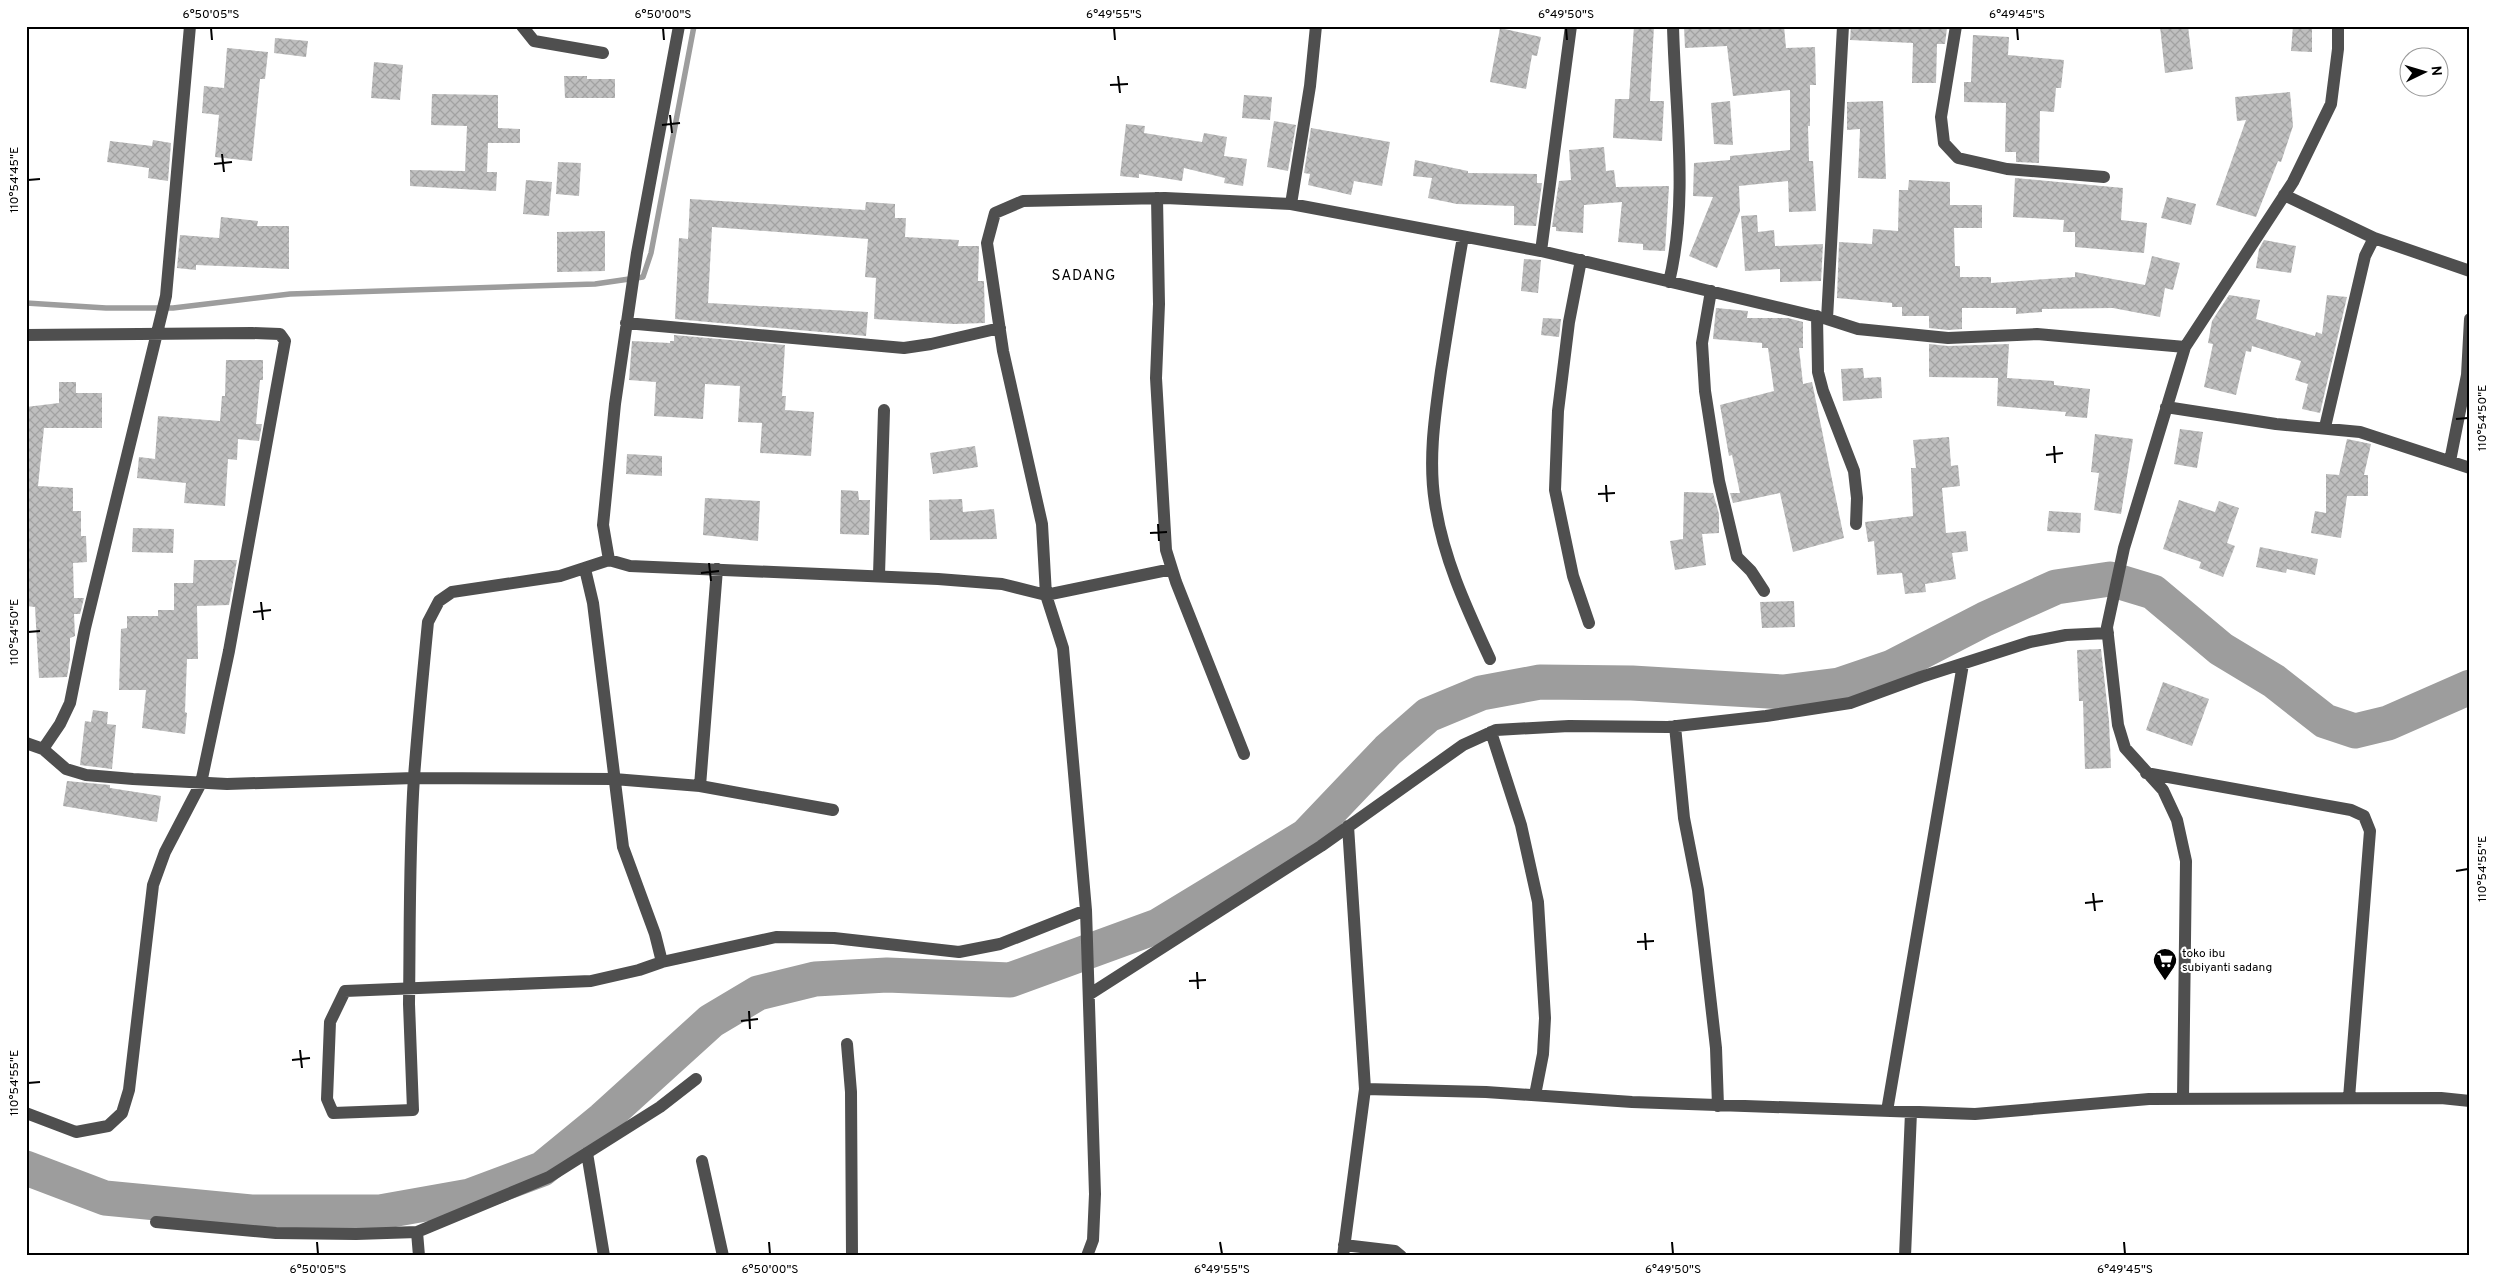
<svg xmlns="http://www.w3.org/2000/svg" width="2496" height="1282" viewBox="0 0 2496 1282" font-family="Overpass,sans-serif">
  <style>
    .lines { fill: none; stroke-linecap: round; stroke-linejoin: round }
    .stream { stroke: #9d9d9d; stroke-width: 5.5 }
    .river { stroke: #9d9d9d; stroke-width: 35 }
    .building { fill: url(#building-cross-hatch) }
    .minor { stroke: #4f4f4f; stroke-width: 12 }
    .ticks { fill: none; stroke: #000; stroke-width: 2 }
    .labels { text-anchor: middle; stroke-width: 4; stroke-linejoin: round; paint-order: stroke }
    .poi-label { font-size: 12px; fill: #000; stroke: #fff; text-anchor: start }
    .quarter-label { font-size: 15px; letter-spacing: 1px; fill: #000; stroke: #fff }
    .neatline { fill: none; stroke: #000; stroke-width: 2 }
    .ticks-label { font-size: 12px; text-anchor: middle; fill: #000 }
  </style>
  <defs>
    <pattern id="building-cross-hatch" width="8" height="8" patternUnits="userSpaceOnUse" patternTransform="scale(1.25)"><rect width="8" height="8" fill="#bfbfbf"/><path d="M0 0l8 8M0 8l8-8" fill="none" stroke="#a2a2a2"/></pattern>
  </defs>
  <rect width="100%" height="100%" fill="#fff"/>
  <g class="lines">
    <path class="stream" d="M26,303L106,308H173L290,294L595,284L643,277L651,253L694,26"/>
    <path class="river" d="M26,1168L105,1198L251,1212H380L470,1196L542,1169L603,1119L711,1021L758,993L815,979L887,975L1010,980L1158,926L1306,836L1388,750L1428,715L1481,693L1540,682L1632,683L1783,692L1839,685L1892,667L1985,619L2056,587L2110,579L2153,592L2221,649L2274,681L2325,721L2355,731L2388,723L2470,687"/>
  </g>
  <path class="building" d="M1634,26H1654L1650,101H1664L1662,141L1613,138L1615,99H1629Z
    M1684,26H1784L1786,48L1815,47L1816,85H1810V126H1808L1809,161H1813L1816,211L1789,212L1788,181L1739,186L1740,211L1717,268L1689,256L1713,197L1693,196L1694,163L1730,160V156L1790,150V90L1733,96L1727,46L1685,48Z
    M1851,26L1947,28L1945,44H1937L1936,83H1912L1913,43L1850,40Z
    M2160,26H2188L2193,69L2165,73Z
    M2293,26H2312V52L2291,51Z
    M1500,28L1541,37L1537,56L1532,55L1526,89L1490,82Z
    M1973,35L2009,37L2008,55L2064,60L2061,88H2056L2054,112L2040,111L2039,163L2016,162V152H2005L2006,103L1964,102V82H1971Z
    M275,38L308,41L306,57L274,53Z
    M227,48L268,52L265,79H260L252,161L215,157L219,115L202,113L204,86L224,88Z
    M374,62L403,65L400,100L371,98Z
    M564,76H587V79H615V98H565Z
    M2290,92L2293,126L2281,162L2278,161L2256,217L2216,205L2246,120L2237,121L2235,97Z
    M432,94L498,95V128L520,129V143H488L487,172H497L496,191L410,186V170L465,171L467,126L431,125Z
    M1244,95L1272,97L1270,120L1242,118Z
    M1730,101L1733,145L1714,144L1711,103Z
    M1883,101L1886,179L1858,178L1860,129L1847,130V102Z
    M1274,121L1296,125L1288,171L1267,167Z
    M1126,124L1145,126L1144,133L1202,142L1204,133L1227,137L1224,156L1247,159L1243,186L1224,183L1225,178L1184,168L1182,181L1139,174V178L1120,176Z
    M1311,128L1390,142L1382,186L1354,181L1351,195L1308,185L1310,174L1304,173Z
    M153,140L171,143L168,181L148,178L149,168L107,162L110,141L152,146Z
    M1604,147L1606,171L1614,170L1616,187L1669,186L1665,251L1643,250V244L1618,242L1622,202L1584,205L1583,233L1556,231V227H1552L1559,181L1571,180L1569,150Z
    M1415,160L1468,171V173L1537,174V183H1542L1536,226L1514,225V206L1457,204L1428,198L1432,178L1413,176Z
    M558,162L581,163L579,196L556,194Z
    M2015,178L2123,188L2121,220L2147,223L2144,253L2075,247V232H2063L2064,220L2013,217Z
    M526,180L552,182L549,216L523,214Z
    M1909,180L1950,182V205H1982V228H1954L1955,266H1960V277H1991V283L2075,277V272L2145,285L2152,256L2180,263L2173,290L2165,288L2160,317L2113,308L2042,309V312L2016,314V308H1962V329L1948,330L1929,328V316H1902V307H1892V303L1837,298L1839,242L1872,244L1873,229L1898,231L1899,190H1908Z
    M2167,197L2196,204L2191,225L2161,218Z
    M690,199L865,210L866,202L895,204V218H906L905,237L959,240L958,246H979L978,281H984L985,323L954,324L874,319L876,278L865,277L868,239L712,227L708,303L868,312L866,336L675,319L679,238L688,239Z
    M1757,215L1758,232L1774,230L1775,246L1823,244L1821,281L1780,282V269L1745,271L1741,216Z
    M221,217L258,221L257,226H289V269L196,265V270L177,268L180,235L219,238Z
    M605,231V271L557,272V232Z
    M2264,240L2296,246L2291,273L2256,268L2259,249Z
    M1524,259L1541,260L1538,293L1521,291Z
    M2229,295L2260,300L2256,319L2315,336L2316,332L2322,334L2327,295L2347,297L2320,413L2302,409L2308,384L2295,380L2301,361L2252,346L2251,352L2246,351L2236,395L2204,387L2213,344L2208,343L2212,321Z
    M1716,308L1748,311L1747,318H1788L1803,322V348H1799L1803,384L1812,382L1844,538L1793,552L1780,493L1733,503L1730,493H1740L1732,455L1729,456L1720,405L1774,391L1768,348H1762V343L1713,339Z
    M1543,318L1561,319L1559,337L1541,335Z
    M674,335L785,345L782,396H786L785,410L814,412L811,456L760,453L762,423L738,422L740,386L705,384L703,419L654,416L656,382L629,380L632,341L670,343V341H674Z
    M1929,344L1948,346L2009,344L2007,378L2054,381V385L2090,389L2087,418L2065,416L2066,412L1997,406L1998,378L1929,377Z
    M226,360H263V380H260L256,424H262L259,441L238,439L237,460L228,459L225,506L184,503L186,483L137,478L139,457L155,459L158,416L220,421L222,396H225Z
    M1863,368L1864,378L1881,377L1882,398L1843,401L1841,369Z
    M59,382H76V393H102V428H44L38,486L73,488V511H81V536H86L87,562L73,563L74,598H84L80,614H74L75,636L70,638V659L67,677L39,678L35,607L26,606V407L59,403Z
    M2180,429L2203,432L2197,468L2174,464Z
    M2095,434L2133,439L2121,514L2094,510L2099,473L2091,472Z
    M1949,437L1951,466L1958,465L1960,486L1942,488L1946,533L1966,531L1968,551L1952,553L1956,579L1925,584L1926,592L1905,594L1902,573L1877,575L1874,541L1868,542L1865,522L1913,516L1911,468H1916L1913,440Z
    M2347,439L2371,444L2364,475H2368V496H2347L2341,538L2311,533L2315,511L2326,513V474L2339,475Z
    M975,446L978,467L933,474L930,453Z
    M627,454L662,456V476L626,474Z
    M841,490L858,491L859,500H870L869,535L840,534Z
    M1684,492L1713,493L1719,514V533L1702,534L1706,565L1675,570L1670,541L1683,539Z
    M705,498L760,501L758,541L703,535Z
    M962,499L963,512L994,509L997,539L930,540L929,500Z
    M2179,500L2215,512L2219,501L2239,508L2227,543L2235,546L2223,577L2199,568L2201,562L2163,549Z
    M2049,511L2081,513L2080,533L2047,531Z
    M133,528L174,529L173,553L132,552Z
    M2260,547L2318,559L2315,575L2287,569L2286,573L2256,567Z
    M194,560H237L229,605L197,606L198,659H187L185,712L187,713L185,734L142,728L146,690H119L121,629L127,628V616H158V610H174V583H193Z
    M1794,601L1795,627L1762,628L1760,602Z
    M2101,649L2109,721L2111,768L2085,769L2083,701H2079L2077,650Z
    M2163,682L2209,699L2192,746L2146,730Z
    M93,710L108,712L107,724L116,725L112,769L80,765L85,721L91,722Z
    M67,781L110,785V788L161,796L157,822L63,806Z"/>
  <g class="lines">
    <path class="minor" d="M522,26L534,41L603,53
      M679,26L637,253L615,404L603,525L609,560L630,566L653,567L938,579L1002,584L1046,595L1063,648L1086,910L1095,1194L1093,1240L1087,1256
      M1571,26L1541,251L1827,319
      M1843,26L1827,319L1858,329L1948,338L2037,334L2185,347
      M1956,26L1941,117L1944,143L1958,158L2007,169L2104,177
      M2284,195L2374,238
      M1157,198L1159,304L1156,378L1166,550L1176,582L1244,754
      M1291,204L1541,251
      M1463,237C1455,281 1448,326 1441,371C1435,415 1428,459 1435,503C1443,558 1467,609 1490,659
      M1581,260L1569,322L1558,411L1555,490L1573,576L1589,623
      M1669,282C1689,199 1675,110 1673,26
      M1711,291L1702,343L1705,391L1719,481L1737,557L1751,571L1764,591
      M1817,316L1818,372L1823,391L1854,471L1857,498L1856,524
      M626,323L904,348L931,344L1000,328
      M26,335L252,333L280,334L285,341L229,651L201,783L165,852L153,885L129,1090L122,1113L108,1126L76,1132L26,1113
      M2166,407L2276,424L2360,432L2470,468
      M2325,427L2365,256L2374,238L2470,271
      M2450,461L2467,375L2470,319
      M585,569L593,603L623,847L655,934L662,962L639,970L591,981L345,991L330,1022L327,1099L333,1113L413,1110L409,1004C410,928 409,852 414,777C418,725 423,673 428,622L439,601L452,592L560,576L609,560
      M1172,569L1046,595L1042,524L1003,351L987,243L995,213L1023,201L1165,198L1291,204L1310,86L1316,26
      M879,575L884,410
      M1675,726L1684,818L1698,890L1716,1048L1718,1106
      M1491,732L1521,825L1538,902L1545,1018L1543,1054L1535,1095
      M26,743L43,749L60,724L70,703L85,628L166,296L190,26
      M43,749L66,769L86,775L133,779L227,784L414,778L614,779L700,786L833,810
      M2146,773L2351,810L2364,816L2370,831L2349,1098
      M700,786L717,569
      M1348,826L1365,1089
      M662,962L776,937L834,938L959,952L1000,944L1086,910
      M1090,994L1321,846L1463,745L1496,730L1569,726L1668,727L1766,716L1850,703L1921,677L2030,642L2066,635L2108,633
      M847,1044L851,1092L852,1256
      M2183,1099L2186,861L2177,820L2163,790L2125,748L2118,725L2107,627L2124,548L2185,347L2293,182L2331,104L2338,49V26
      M1887,1111L1963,664
      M587,1153L604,1256
      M702,1161L723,1256
      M156,1222L276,1233L356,1234L417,1232L549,1177L660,1107L696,1079
      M417,1232L419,1256
      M1344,1245L1395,1251L1401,1256
      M1343,1256L1365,1089L1486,1092L1632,1102L1975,1114L2149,1099L2441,1098L2470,1101
      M1905,1256L1911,1112"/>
  </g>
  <path class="ticks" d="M211,28L212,40M663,28L664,40M1114,28L1115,40M1566,28L1567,40M2017,28L2018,40M1118,76L1120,93M1110,85L1128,84M670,115L672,133M662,125L680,123M222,154L224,172M214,164L232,162M28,180L40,179M2456,419L2468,418M2054,446L2055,463M2046,455L2063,453M1606,485L1607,502M1598,494L1615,493M1158,524L1159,541M1150,533L1167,532M709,563L711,581M701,573L719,571M261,602L263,620M253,612L271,610M28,632L40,631M2456,871L2468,869M2093,893L2095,911M2085,903L2103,901M1645,933L1646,950M1637,942L1654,941M1197,972L1198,989M1189,981L1206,980M749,1011L750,1029M741,1021L758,1019M300,1050L302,1068M292,1060L310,1058M28,1083L40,1082M317,1242L318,1254M769,1242L770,1254M1220,1242L1222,1254M1672,1242L1673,1254M2124,1242L2125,1254"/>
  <defs>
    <g id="supermarket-pin" transform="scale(1.25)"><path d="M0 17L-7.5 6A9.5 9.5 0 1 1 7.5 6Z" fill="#000" stroke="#fff"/><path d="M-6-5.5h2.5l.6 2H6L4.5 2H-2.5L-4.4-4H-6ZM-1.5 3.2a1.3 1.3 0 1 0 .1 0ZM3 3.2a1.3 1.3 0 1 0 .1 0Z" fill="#fff"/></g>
  </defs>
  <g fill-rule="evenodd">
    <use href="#supermarket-pin" x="2165" y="960"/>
  </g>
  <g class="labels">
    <g class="poi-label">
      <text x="2182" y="957">toko ibu<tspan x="2182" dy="14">subiyanti sadang</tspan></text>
    </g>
    <g class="quarter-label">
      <text x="1084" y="280">SADANG</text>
    </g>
  </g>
  <rect width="2496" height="1282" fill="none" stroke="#ffffff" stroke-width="55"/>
  <g transform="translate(2424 72) rotate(85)"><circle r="24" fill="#ffffff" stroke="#999999"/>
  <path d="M0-4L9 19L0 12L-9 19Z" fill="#000000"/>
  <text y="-8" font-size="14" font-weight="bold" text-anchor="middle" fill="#000000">N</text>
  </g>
  <rect x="28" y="28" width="2440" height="1226" class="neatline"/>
  <g class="ticks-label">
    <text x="211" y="18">6°50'05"S</text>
    <text x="663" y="18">6°50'00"S</text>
    <text x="1114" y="18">6°49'55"S</text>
    <text x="1566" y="18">6°49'50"S</text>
    <text x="2017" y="18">6°49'45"S</text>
    <text transform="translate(14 180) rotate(-90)" y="4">110°54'45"E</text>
    <text transform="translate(2482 418) rotate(-90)" y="4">110°54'50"E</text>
    <text transform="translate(14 632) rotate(-90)" y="4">110°54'50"E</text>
    <text transform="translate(2482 869) rotate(-90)" y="4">110°54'55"E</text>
    <text transform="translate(14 1083) rotate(-90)" y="4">110°54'55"E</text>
    <text x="318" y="1273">6°50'05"S</text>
    <text x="770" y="1273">6°50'00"S</text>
    <text x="1222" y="1273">6°49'55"S</text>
    <text x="1673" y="1273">6°49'50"S</text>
    <text x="2125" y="1273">6°49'45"S</text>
  </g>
</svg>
